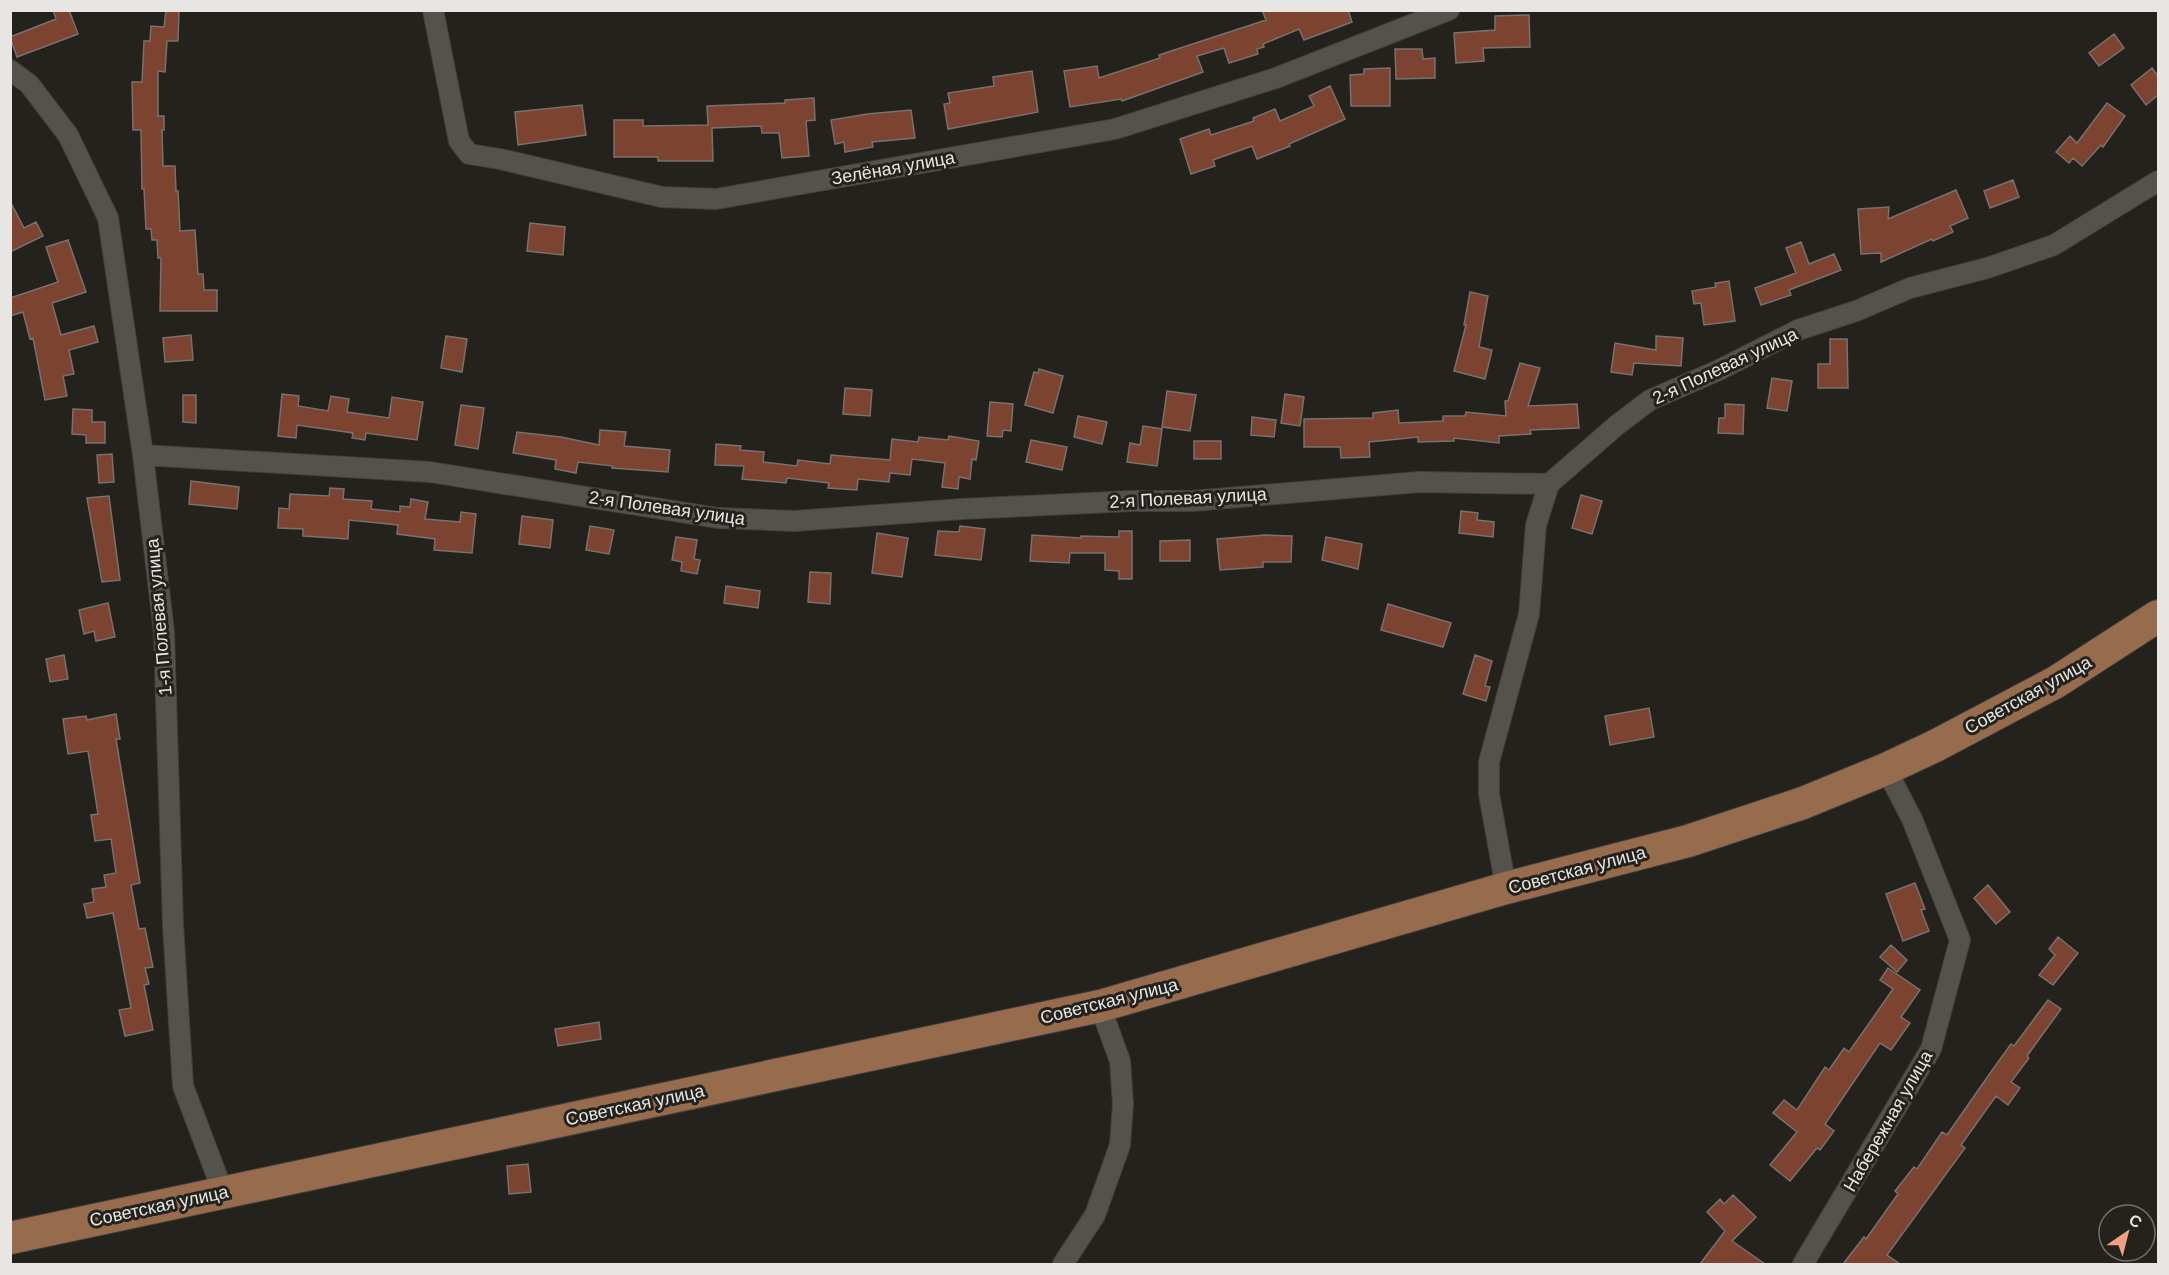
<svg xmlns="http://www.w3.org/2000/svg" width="2169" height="1275" viewBox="0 0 2169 1275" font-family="Arial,sans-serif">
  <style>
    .building { fill: #7c4330; stroke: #79716e; stroke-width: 1.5 }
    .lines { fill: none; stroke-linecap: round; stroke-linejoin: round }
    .street-casing { stroke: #41403c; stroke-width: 22 }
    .primary-casing { stroke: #41403c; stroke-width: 34 }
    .street { stroke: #54524c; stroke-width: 20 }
    .primary { stroke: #976c4d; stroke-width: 32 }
    .labels { text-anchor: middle; stroke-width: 6; stroke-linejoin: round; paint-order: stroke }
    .street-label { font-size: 18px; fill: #e7e6e2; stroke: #23221c }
  </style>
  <rect width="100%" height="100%" fill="#23221c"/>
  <path class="building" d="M53,10H69L78,34L17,57L10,37L56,19Z
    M166,10H179L178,41H167L165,72L158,71V116H164V130H162L163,166H175L176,191H178L180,231L195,230L198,274H203L204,290H217V311H160L161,258H158L157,240H152L151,229H146L144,189H142L141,130H133L132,82H142L144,41H150L151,26L164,27Z
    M1262,10H1348L1352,22L1304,40L1299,29L1263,44L1264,47L1257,49L1258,54L1229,63L1224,48L1197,56L1203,72L1122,101L1121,99L1070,107L1064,71L1097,66L1099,78L1160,58L1159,55L1266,20Z
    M1529,15L1530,47L1483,48L1484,61L1456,63L1454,33L1495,30V16Z
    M2114,34L2124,48L2099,66L2089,53Z
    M1395,49H1422L1423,59L1435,58V78L1396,79Z
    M1390,68V106H1351L1350,75L1364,74V69Z
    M2152,68L2158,76V95L2146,105L2131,85Z
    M1032,71L1038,112L948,129L944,104L950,103L948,93L994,86L993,77Z
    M1330,86L1345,119L1289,144L1290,146L1257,159L1252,146L1213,160L1215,166L1191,174L1180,139L1209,129L1211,135L1254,121L1253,118L1275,109L1280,121L1314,106L1309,96Z
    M814,98L815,120L806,121L809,156L782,158L779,133H762L761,126L712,128L713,161H658V157H614V120H643V126L708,125L707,106L785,103V100Z
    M2107,103L2125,116L2103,147L2101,145L2082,166L2073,158L2069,163L2056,152L2070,136L2077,143Z
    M582,105L586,135L518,145L515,112Z
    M911,110L915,138L872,142L873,147L845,152L844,142L835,144L831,120L867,114Z
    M2013,180L2019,197L1990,208L1984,191Z
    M1956,190L1968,218L1950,226L1953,232L1933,241L1932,239L1881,262V253L1861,254L1858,209L1889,207L1888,219Z
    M10,201L24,228L36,222L43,236L10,252Z
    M530,223L565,227L563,255L527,251Z
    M68,240L86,292L52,303L61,335L94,326L98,342L69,350L74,374L63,376L67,396L45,400L33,338L30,339L23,312L10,316V298L58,282L46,247Z
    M1801,242L1809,264L1834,254L1841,270L1789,290L1791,295L1761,305L1755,288L1796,273L1786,248Z
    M1729,281L1735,321L1704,325L1701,303L1694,304L1692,291L1716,287L1715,283Z
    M1470,292L1488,296L1479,347L1492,350L1485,379L1454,371L1466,325H1464Z
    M191,335L193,360L165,362L163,338Z
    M446,336L467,339L462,372L441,368Z
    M1656,336L1683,338L1681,366L1634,363L1632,375L1611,372L1615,343L1656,350Z
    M1830,339H1847L1848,388H1818V364H1830Z
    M1520,363L1540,368L1528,406L1577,404L1579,428L1530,430L1531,434L1499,436V443L1454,438V441L1418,442V437L1369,442L1370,457L1341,458L1340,447H1304V419L1373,418V413L1398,410L1399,423L1443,421V416H1465L1466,412L1506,416L1505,401H1508Z
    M1039,369L1063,376L1053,413L1025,405L1034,372L1038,373Z
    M1772,378L1792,381L1787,411L1767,408Z
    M845,388L872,390L870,416L843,414Z
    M1167,391L1196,395L1190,431L1162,427Z
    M282,394L299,396L298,406L328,411L331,396L349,399L347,412L389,418L392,397L423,402L417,440L366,433L365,440L352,438L353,433L297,425L296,438L278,436Z
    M1285,394L1304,397L1300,426L1281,423Z
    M183,395H196V423L183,422Z
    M990,402L1013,404L1011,431L1003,430L1002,437L987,436Z
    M1725,404L1744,405L1743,434L1718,433L1719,418H1725Z
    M461,405L484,408L478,449L455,445Z
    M73,409L92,410V422H105V443H86V435L72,434Z
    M1078,416L1107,422L1102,444L1074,437Z
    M1252,417L1276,420L1274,437L1251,435Z
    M1143,426L1162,429L1157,466L1127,462L1130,443L1140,445Z
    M600,430L626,432L624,446L670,450L668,472L612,468L613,466L578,462L576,473L555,469L556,460L513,453L517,432L561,437L599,445Z
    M949,436L979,441L976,460L972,459L970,479L959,477L958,489L942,487L945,463L912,459L910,475L890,473L889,482L858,479L857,490L828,488L829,483L787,478L786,483L742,479L744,466L715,465L716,444L741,446L740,450L764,452L763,462L797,466L798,460L830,464L831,455L890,460L892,439L918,442L919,437L948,440Z
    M1031,440L1067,447L1062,470L1026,462Z
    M1194,441H1221V459H1194Z
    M112,454L114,482L99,483L97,455Z
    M191,481L239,487L237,509L189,504Z
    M330,488L344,489L343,499L372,501L371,509L400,512V506L410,507L411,499L428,502L425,519L460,522L461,512L476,514L472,553L434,550L435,539L397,534L398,525L349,520L348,539L303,536V529L278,528L279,508L289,509L290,494L329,496Z
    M1581,495L1602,501L1592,534L1572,528Z
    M109,496L120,580L102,582L87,498Z
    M1461,511L1478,513L1477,520L1494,522L1493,537L1459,533Z
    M522,516L553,520L550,548L519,544Z
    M590,526L614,530L609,554L586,550Z
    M960,526L985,529L981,560L935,555L938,531L959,532Z
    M1119,531H1132V579H1119V571L1105,570V553H1070L1069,563L1030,561L1032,535L1081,538V536L1119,537Z
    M877,533L908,538L902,577L872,573Z
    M1265,535L1292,536L1291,562H1263V567L1220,570L1217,539Z
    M676,537L697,540L694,559L700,560L697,574L681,571L682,562L672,560Z
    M1326,537L1362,544L1358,569L1322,560Z
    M1190,540V561H1160V541Z
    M810,572L831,573L830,604L808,602Z
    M726,586L760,591L758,608L724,603Z
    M108,603L115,637L96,641L94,631L84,634L79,610Z
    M1388,604L1451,623L1443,647L1381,630Z
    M64,655L68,679L50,682L46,659Z
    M1475,655L1492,661L1485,686L1490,687L1486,701L1463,694Z
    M1649,708L1654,737L1610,745L1605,716Z
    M116,714L120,739H116L140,883L131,885L139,929L145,928L153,967L145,968L149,984L144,985L153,1030L125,1036L119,1010L131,1008L113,913L87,918L84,904L94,902L92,889L106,887L104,875L116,873L111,839L95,841L91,815L98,814L88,751L68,754L63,719L86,716L87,720Z
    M1915,883L1925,909L1921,910L1929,931L1903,941L1886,894Z
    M1988,885L2010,912L1996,924L1974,898Z
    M2058,937L2078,953L2053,985L2039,975L2055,955L2049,949Z
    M1891,945L1907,960L1897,972L1880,957Z
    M1888,968L1920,990L1901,1017L1910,1023L1891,1050L1880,1043L1825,1124L1834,1131L1820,1150L1817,1148L1790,1181L1770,1165L1797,1132L1773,1113L1784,1100L1797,1110L1825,1067L1829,1070L1844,1048L1849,1052L1893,989L1880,980Z
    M2048,1000L2061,1009L2027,1056L2029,1058L2011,1082L2020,1088L2008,1105L1996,1096L1961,1145L1965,1148L1887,1255L1900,1264H1843L1864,1237L1866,1239L1898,1194L1895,1191L1914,1167L1917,1169L1942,1132L1947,1135L1993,1069L2011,1044L2014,1046Z
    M599,1022L601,1039L558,1046L555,1029Z
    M528,1164L531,1192L509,1194L507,1166Z
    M1733,1195L1756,1217L1732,1241L1765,1264H1700L1725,1231L1707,1212L1720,1199L1724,1204Z"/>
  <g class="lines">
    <g class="street-casing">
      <path id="street" d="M433,10L459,141L469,154L500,159L662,197L716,199L1115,129L1276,78L1449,10
        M10,70L29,84L68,135L108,218L143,455L164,632L173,925L183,1086L223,1192
        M143,455L430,472L718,518L794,521L962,509L1132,501H1192L1419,482L1549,484L1617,425L1650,400L1719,370L1798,330L1856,311L1910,288L1987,268L2054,245L2158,181
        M1506,888L1489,794V762L1529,614L1536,525L1549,484
        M1063,1264L1095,1215L1120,1145L1123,1104L1120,1061L1100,1006
        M1803,1264L1931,1049L1960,940L1912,819L1886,769"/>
    </g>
    <g class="primary-casing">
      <path id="primary" d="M10,1238L1100,1006L1506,888L1688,841L1803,803L1886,769L1935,746L2056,682L2158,616"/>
    </g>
    <use href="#street" class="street"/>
    <use href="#primary" class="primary"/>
  </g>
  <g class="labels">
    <g class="street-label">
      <text transform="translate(893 168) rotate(-10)" y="6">Зелёная улица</text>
      <text transform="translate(1725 366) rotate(-25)" y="6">2-я Полевая улица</text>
      <text transform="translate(1188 498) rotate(-3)" y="6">2-я Полевая улица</text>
      <text transform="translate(667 508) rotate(8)" y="6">2-я Полевая улица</text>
      <text transform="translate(159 617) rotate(-95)" y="6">1-я Полевая улица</text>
      <text transform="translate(2028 695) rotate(-29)" y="6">Советская улица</text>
      <text transform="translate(1577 870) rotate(-15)" y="6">Советская улица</text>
      <text transform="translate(1109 1001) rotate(-14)" y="6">Советская улица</text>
      <text transform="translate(635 1105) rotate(-12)" y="6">Советская улица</text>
      <text transform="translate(1888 1121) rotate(-60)" y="6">Набережная улица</text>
      <text transform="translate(159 1206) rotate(-12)" y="6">Советская улица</text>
    </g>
  </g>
  <rect width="2169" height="1275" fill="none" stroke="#e7e6e2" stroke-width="24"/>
  <g transform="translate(2127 1233) rotate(35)"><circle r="28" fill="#23221c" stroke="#71706b" stroke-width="1.5"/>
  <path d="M0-4.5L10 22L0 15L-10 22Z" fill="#f2a081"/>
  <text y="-9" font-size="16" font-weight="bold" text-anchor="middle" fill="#e7e6e2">С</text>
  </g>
</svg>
